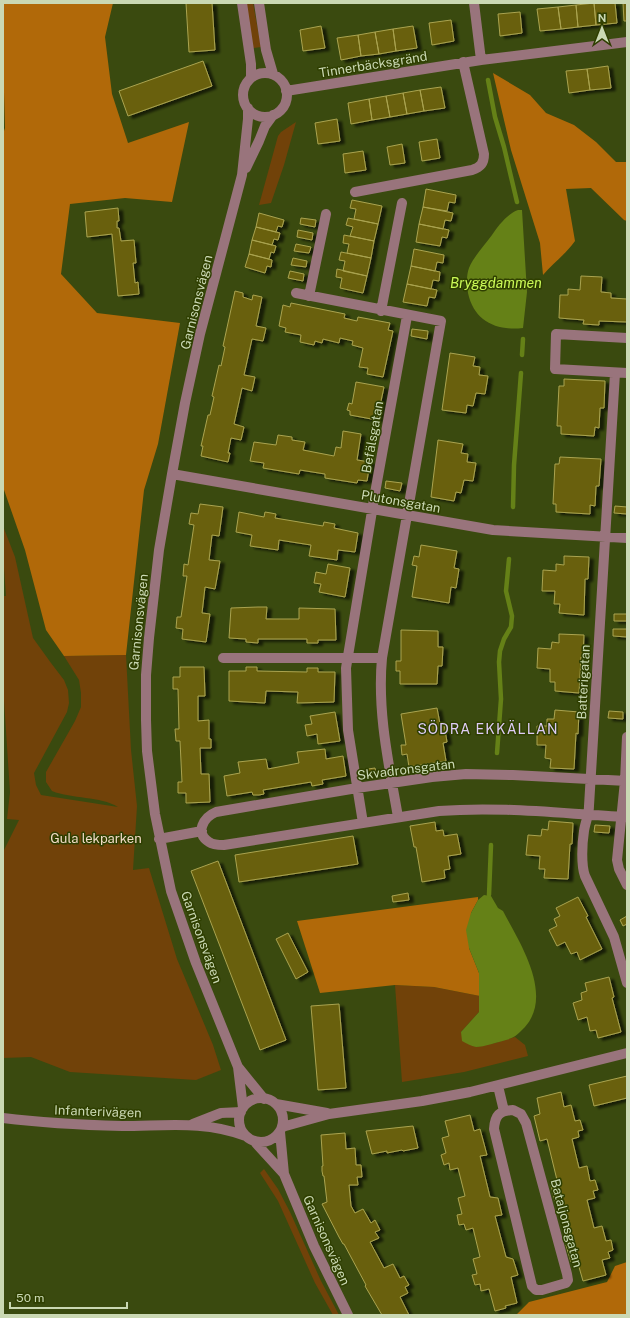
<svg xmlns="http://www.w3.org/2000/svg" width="630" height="1318" viewBox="0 0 630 1318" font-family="'Public Sans',sans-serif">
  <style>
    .green { fill: #714209 }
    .forest { fill: #b16909 }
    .water { fill: #658117 }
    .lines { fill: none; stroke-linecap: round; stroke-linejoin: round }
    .stream { stroke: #658117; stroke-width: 4.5 }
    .building { fill: #69610c; stroke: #aaa350; filter: url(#shadow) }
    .minor { stroke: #99747c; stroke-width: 10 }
    .labels { text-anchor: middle; stroke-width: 3; stroke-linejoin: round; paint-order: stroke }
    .street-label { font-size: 13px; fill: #cad8b3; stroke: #2f3f01 }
    .park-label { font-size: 13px; fill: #f2dac5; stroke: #2f3f01 }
    .water-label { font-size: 14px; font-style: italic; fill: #caf956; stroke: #2f3f01 }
    .neighbourhood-label { font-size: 14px; letter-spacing: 1px; fill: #deccf6; stroke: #2f3f01 }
  </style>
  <defs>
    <filter id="shadow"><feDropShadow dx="4.5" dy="2.5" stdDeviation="1" flood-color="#0009"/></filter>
  </defs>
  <rect width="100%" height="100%" fill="#3a4a0f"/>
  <path class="green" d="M246,3H253L261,47L253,48Z
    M296,122L284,165L271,203L259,205L278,136L281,132Z
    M3,526L15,557L33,638L51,663L64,680L68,690L69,703L67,712L34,773L36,785L41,795L118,807C100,796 72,799 52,791L46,782V772L75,721L81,707V693L79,680L64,656L126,655L131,750L137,806L133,870L149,868L177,959L213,1045L221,1070L196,1080L70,1072L31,1057L3,1058V852L19,820L7,819L10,792L3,685V596H6L3,554Z
    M395,985L434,987L480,996L479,1012L461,1032L476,1047L495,1043L515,1037L525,1045L528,1056L464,1072L402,1082Z
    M264,1169L278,1189L290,1212L321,1281L339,1315H333L315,1283L278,1201L260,1173Z"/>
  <path class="forest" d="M3,3H113L105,37L112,94L128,143L189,122L172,202L125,198L70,204L61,274L97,313L180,323L158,444L144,490L126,655L64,656L46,630L25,550L3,487V134L5,128L3,56Z
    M493,73L530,95L546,113L574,125L596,142L616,162H627V221L624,220L591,188L566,189L575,241C566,254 553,263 543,275L540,243L511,150Z
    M478,897V900L471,913L469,948L479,973L480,996L434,987L395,985L320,993L297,921Z
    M627,1262V1315H516L529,1302L607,1282L615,1266Z"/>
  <path class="water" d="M518,210H522L527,292L523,328C496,331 474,321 468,293C467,285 466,276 469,268C474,256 484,246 492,235C498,226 507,214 518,210Z
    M484,895L491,896L498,908L503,911C519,942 554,994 525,1027C518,1034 516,1037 506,1040C498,1042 484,1047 476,1047C471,1046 466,1043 462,1041L461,1032L479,1012V973L469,948L466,930L471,913L478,900Z"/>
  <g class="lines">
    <path class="stream" d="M488,80L495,117L504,147L517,202
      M522,355L523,339
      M513,507L514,465L521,373
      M497,753L501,699L499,662L500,651L504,639L511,627L512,616L506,591L509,559
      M489,895L491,845"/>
  </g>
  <path class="building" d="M186,3H212L215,50L189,52Z
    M594,3L596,25L578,27L576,5Z
    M594,3H615L617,23L596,25Z
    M623,3H627V21H624Z
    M576,5L578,27L561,29L558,7Z
    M558,7L561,29L540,31L537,9Z
    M520,12L522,33L500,36L498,14Z
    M451,20L454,41L432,45L429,23Z
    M321,26L325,48L303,51L300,30Z
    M413,26L417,48L396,51L393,29Z
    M393,29L396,51L379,54L375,32Z
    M375,32L379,54L361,56L358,35Z
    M358,35L361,56L341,60L337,38Z
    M203,61L212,86L128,116L119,91Z
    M608,66L611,88L590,90L587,69Z
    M587,69L590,90L569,93L566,71Z
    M441,87L445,108L424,111L420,90Z
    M420,90L424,111L407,114L403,93Z
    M403,93L407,114L390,117L386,96Z
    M386,96L390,117L372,120L369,99Z
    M369,99L372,120L351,124L348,103Z
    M337,119L340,141L318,144L315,123Z
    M437,139L440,158L422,161L419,142Z
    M402,144L405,163L390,165L387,147Z
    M363,151L366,170L345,173L343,154Z
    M426,189L456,195L455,203L449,202L447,211L423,207Z
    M352,200L382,206L378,224L354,219L356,209L350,208Z
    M423,207L453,213L451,221L445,220L443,229L419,224Z
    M118,208L119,221H117V228H119L121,241L134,240L136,263H133L135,283L138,282L139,294L118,296L112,234L87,237L85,212Z
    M259,213L284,220L282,227L278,226L276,232L256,227Z
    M301,218L316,220L315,227L300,224Z
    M348,218L378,224L374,241L350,236L353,227L346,225Z
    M419,224L449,230L447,238L442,237L440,246L416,242Z
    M256,227L280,233L278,240L274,239L272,245L252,240Z
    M298,230L313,233L312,240L297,237Z
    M344,235L374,241L371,258L347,253L349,244L343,243Z
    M252,240L276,246L274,253L271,252L269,259L249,254Z
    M296,244L311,247L309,253L294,251Z
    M414,249L444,255L443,263L437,262L435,271L411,266Z
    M341,252L371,258L367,276L343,271L345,261L339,260Z
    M249,254L272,260L271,267L267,266L265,273L245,267Z
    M293,258L307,261L306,267L291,265Z
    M411,266L440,272L439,281L433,280L431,289L407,284Z
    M337,269L367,276L363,293L340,288L342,278L336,277Z
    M290,271L304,274L303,281L288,278Z
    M581,276L602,277L601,292L611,293V298L627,299V322L599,321V325L583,324L584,320L559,318L560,295H568V289L580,290Z
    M407,284L437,290L435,298L429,297L427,306L403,302Z
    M235,291L243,293V297L252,300L253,295L262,297L256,326L266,328L263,341L252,339L244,375L255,377L252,391L242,388L234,424L244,427L241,440L231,438L228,453H230L228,462L201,456L203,446H201L208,415H210L214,397L212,396L219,365L221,366L225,347L223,346Z
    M291,303L345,314L344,318L357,321L358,317L390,323L388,330L393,331L383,377L367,374L368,368L359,367L363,348L352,345L353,341L340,338L339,343L323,339L322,343L315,341L314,345L300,342L301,335L285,332L286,328L279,326L283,305L290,307Z
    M412,329L428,331L427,339L411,336Z
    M450,353L475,357L473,366L480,367L479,375L488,376L485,394L476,393L473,406L467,405L466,413L442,410Z
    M564,379L605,381L604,408H600L599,428L595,427L594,436L561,434V426H557L559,386H564Z
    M356,382L384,387L377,420L350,415V411L347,410L349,403L352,404Z
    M343,431L361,434L357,460L370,462L367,481L358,480L357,483L325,478V474L300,470L299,474L263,468L264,463L250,461L254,442L276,445L278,435L292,437V440L305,442L303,450L334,456L336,447L341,448Z
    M438,440L463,444L461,453L468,454L467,462L476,463L473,481L464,480L461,493L456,492L454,501L431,497Z
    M560,457L601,459L599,486H596L595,506L590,505V514L556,512V504H553L555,464H559Z
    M386,481L402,483L400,491L385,488Z
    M200,504L223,507L219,536L212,535L209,560L220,561L215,589L205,587L202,613L210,614L206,642L182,639L183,629L176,628L177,617H181L187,576H183L184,564L188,565L194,525L189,524L191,513L198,514Z
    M615,506L627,507V514L614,513Z
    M239,512L264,517L265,512L271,513L276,514L275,518L323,526L324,522L335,524L334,528L358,533L355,552L338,550L337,560L309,556L311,545L279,540L278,550L250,546L252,535L236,532Z
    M421,545L457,551L454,568L459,569L456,588L451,587L449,603L412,597L417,566L412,565L413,561L414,556L419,557Z
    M564,556L589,557L588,579H585L584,615L559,613L560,604H554L555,591H542L543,570L556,571V564L564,565Z
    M328,564L350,568L345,597L319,592L321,584L314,583L316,572L326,574Z
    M258,607H267L266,619H299V608L335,609L336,640H318V643H307V639H258V643L246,642V639L229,638L231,608Z
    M614,614H627V621H614Z
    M613,629H627V637L613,636Z
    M401,630L438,631V647H443L442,666H438L437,684H400V671H396V661H401Z
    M559,634L584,635L583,657H581L579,693L555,691V682H550V669L537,668L538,648L551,649L552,642L559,643Z
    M180,667H204L205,696H198V721L209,720V739H211V748H200L201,774H209L210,802L186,803V793H178V782H182L180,741H176L175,729H179L178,689H173V677H180Z
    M246,667H257V671L307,672V668H318V672H335L334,702L297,703L298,692L266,691L265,703L229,701V671H246Z
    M437,708L440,724H444L447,742L443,743L446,761L409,767L407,754L402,755L401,745H406L401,714Z
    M555,710L579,712L578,734L576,733L574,769L550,768L551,759L545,758L546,745H537V726H547V719H554Z
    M609,711L623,712V719L608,718Z
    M335,712L340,741L318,744L317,734L307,736L305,725L312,724L310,716Z
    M325,749L326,759L343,756L346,776L322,780L323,784L312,786L311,782L263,790L264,794L259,795H253L252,792L227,796L224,776L240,773L238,762L266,759L268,769L299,763L297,752Z
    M375,768L376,773L369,774L368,769Z
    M549,821L573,823L572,844H570L568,879L544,878L545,869H539L540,856L526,855L528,835L541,836L542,829L548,830Z
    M435,822L436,831L443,830L444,836L457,834L461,854L448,856L450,869L444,870L445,878L422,882L416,847H414L410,826Z
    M595,825L610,826L609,833L594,832Z
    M353,836L358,864L239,882L235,855Z
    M218,861L286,1040L260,1050L191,871Z
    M408,893L409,900L393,902L392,896Z
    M578,897L588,916L586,917L602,949L580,960L577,952L571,954L565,942L557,946L549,930L557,926L554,919L560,916L556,908Z
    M627,916V924L623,926L620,920Z
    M288,933L308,972L296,979L276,939Z
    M609,977L614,997L612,998L621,1032L598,1038L596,1030L590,1031L587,1017L578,1020L573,1003L582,1000L581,993L587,991L585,983Z
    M339,1004L346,1088L318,1090L311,1006Z
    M627,1076V1098L594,1106L589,1085Z
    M561,1092L564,1107L571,1105L575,1121L580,1120L583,1130L578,1131L579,1137L572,1139L579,1168L587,1166L590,1181L595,1180L598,1190L593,1191L595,1198L587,1200L594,1228L602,1226L606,1241L611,1240L613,1250L608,1252L610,1258L602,1260L606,1275L583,1281L577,1260L571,1262L566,1245L572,1240L562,1200L555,1201L551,1185L557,1180L547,1139L540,1141L534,1116L540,1114L537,1098Z
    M470,1115L474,1131L480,1129L487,1155L480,1156L490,1197L498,1198L502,1215L495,1216L506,1257L513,1259L518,1275L511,1277L517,1303L505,1306L506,1308L495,1311L489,1289L481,1291L480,1284L475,1285L472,1275L477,1274L473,1259L480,1257L473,1228L466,1230L464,1224L459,1225L457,1215L462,1214L458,1198L465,1196L458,1168L450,1170L449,1163L444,1165L441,1155L446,1153L442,1138L449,1136L445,1121Z
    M413,1126L418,1148L403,1151L402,1150L387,1153V1151L372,1154L366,1131Z
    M345,1133L346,1149L355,1148L356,1165H361L362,1177H357L358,1185H349L351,1206L355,1213L363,1209L371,1223L375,1220L380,1230L375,1232L379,1238L370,1242L384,1268L393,1264L400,1278L404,1276L409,1285L405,1287L408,1293L400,1297L409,1315H382L365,1286L366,1285L344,1244H343L339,1237L322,1204L327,1202L324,1176H323L322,1171V1166H323L321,1135Z"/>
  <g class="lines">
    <path class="minor" d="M242,3L251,64V77
      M259,3L266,50L273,74
      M474,3L481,60
      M243 95a22 22 0 1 1 44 0a22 22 0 1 1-44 0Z
      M286,91L481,60L627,42
      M248,108V119L242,175L200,334L185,403L172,474L159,550L149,638L146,675V720L147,751L155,814L171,891L196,963L238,1067L264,1099
      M246,168L259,141L265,126L273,115
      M355,192L472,170C481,167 484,163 484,154L463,62
      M296,293L441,321L382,658C377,712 389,765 398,817
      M309,296L326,214
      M381,311L402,203
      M627,338L556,334L555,369L627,373
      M615,373L589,806C589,815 585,823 584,831C582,844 581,865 585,876L614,937L627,983
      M172,474L493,530L627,538
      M223,658H382
      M627,737L625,781L617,860L619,869L627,885
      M627,781L513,775L466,774L432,777L357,788L216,812C204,817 194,833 209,842C213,845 219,845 224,845L439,811C502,806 564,814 627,817
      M363,823L348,730L346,668L375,493L407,316
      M159,839L202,831
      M238,1067L243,1108
      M498,1086L504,1111
      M239 1120a22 22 0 1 1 44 0a22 22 0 1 1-44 0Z
      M276,1104L327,1113
      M513,1110L521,1114L526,1123L567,1274L568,1280L566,1283L542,1290H536L532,1286L494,1129C495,1115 499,1111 513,1110Z
      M3,1118C43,1123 82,1125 122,1126C165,1126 204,1120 246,1136
      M193,1124L221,1113L241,1112
      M282,1127L329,1114L422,1101L470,1092L627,1053
      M280,1132L284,1174L314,1246L348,1315
      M254,1141L284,1174"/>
  </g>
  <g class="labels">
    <g class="street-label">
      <text transform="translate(373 64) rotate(-9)" y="5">Tinnerbäcksgränd</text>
      <text transform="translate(196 302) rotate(-76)" y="5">Garnisonsvägen</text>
      <text transform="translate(372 437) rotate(-80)" y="5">Befälsgatan</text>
      <text transform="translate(401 501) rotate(10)" y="5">Plutonsgatan</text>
      <text transform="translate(138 622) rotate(-84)" y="5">Garnisonsvägen</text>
      <text transform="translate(583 682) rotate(-87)" y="5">Batterigatan</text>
      <text transform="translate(406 769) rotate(-7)" y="5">Skvadronsgatan</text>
      <text transform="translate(202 937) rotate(70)" y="5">Garnisonsvägen</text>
      <text transform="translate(98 1111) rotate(2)" y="5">Infanterivägen</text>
      <text transform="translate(567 1223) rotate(75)" y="5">Bataljonsgatan</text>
      <text transform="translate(327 1240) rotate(66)" y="5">Garnisonsvägen</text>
    </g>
    <g class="park-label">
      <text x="96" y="843">Gula lekparken</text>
    </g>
    <g class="water-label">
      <text x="496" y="288">Bryggdammen</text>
    </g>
    <g class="neighbourhood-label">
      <text x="488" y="734">SÖDRA EKKÄLLAN</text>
    </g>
  </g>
  <rect width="630" height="1318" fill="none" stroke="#cad8b3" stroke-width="8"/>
  <g transform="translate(602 28)" stroke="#2f3f01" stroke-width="3" paint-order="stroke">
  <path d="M0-3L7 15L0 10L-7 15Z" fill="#cad8b3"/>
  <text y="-6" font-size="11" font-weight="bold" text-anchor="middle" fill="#cad8b3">N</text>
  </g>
  <path d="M10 1302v6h117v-6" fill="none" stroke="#cad8b3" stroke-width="2"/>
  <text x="16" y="1302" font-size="12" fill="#cad8b3" stroke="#2f3f01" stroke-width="3" paint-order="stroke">50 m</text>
</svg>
